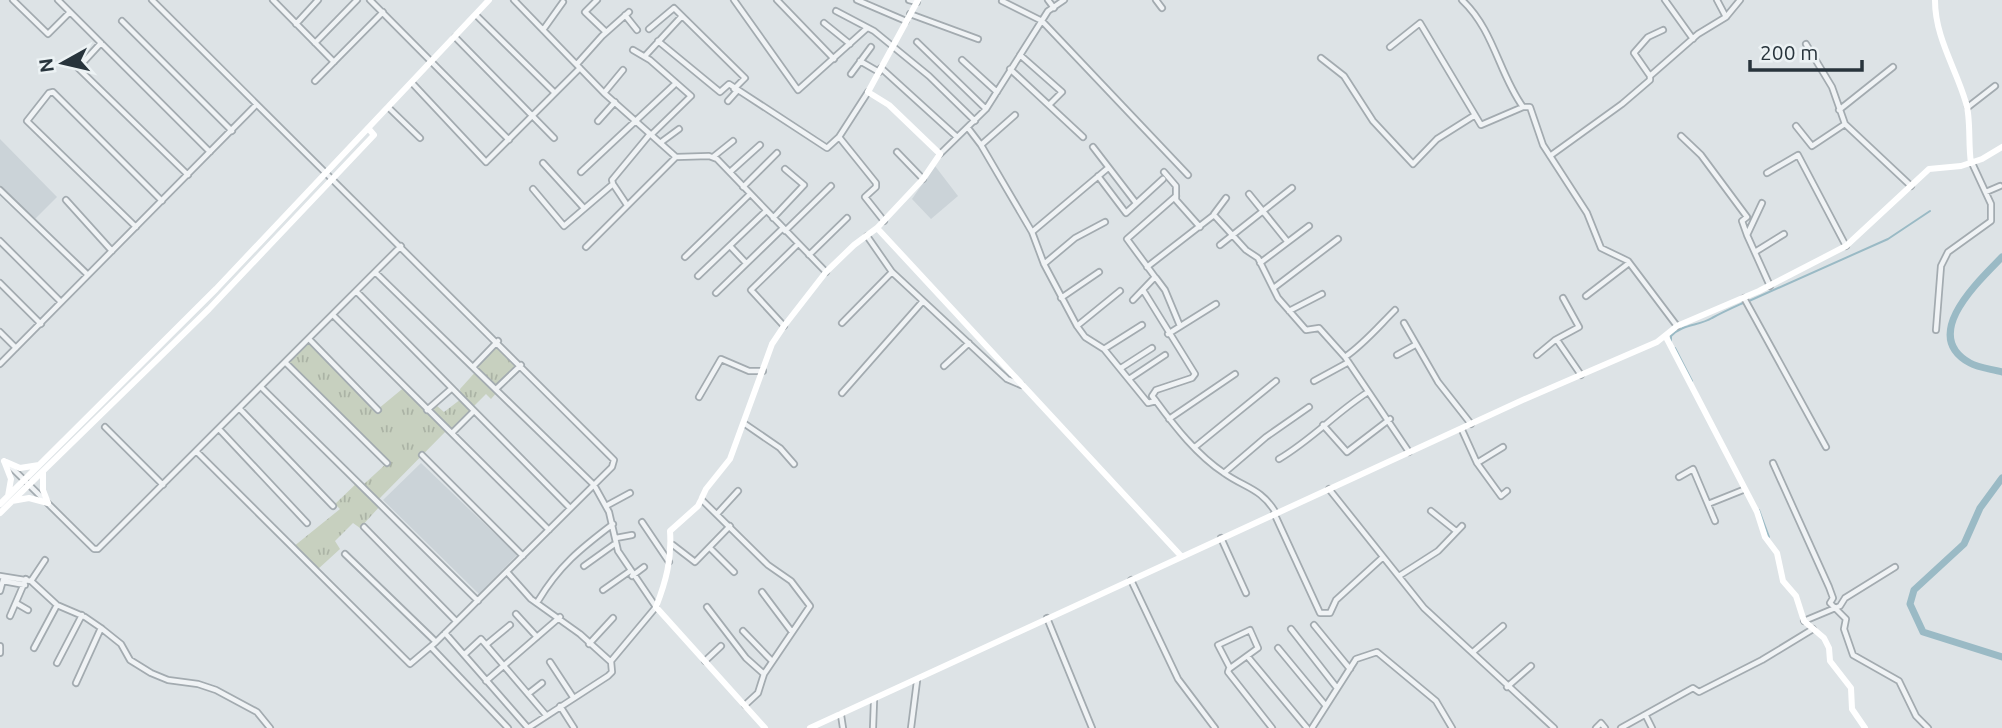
<svg xmlns="http://www.w3.org/2000/svg" width="2002" height="728" viewBox="0 0 2002 728" font-family="Ubuntu,sans-serif">
  <style>
    .built { fill: #cbd3d8 }
    .park { fill: url(#park-tufts) }
    .lines { fill: none; stroke-linecap: round; stroke-linejoin: round }
    .stream { stroke: #9abac5; stroke-width: 2 }
    .river { stroke: #9abac5; stroke-width: 7 }
    .street-casing { stroke: #a3abb0; stroke-width: 8 }
    .street { stroke: #f0f3f5; stroke-width: 4.5 }
    .secondary { stroke: #fff; stroke-width: 6 }
  </style>
  <defs>
    <pattern id="park-tufts" width="24" height="20" patternUnits="userSpaceOnUse" patternTransform="scale(1.75)"><rect width="24" height="20" fill="#c7d0bf"/><path d="M3 7l-1-3M5 7V3M7 7l1-3M15 17l-1-3M17 17v-4M19 17l1-3" fill="none" stroke="#abb3a5"/></pattern>
  </defs>
  <rect width="100%" height="100%" fill="#dde3e6"/>
  <path class="built" d="M0,139L57,197L34,220L0,186Z
    M935,166L958,196L931,219L912,199Z
    M421,463L517,555L479,594L383,500Z"/>
  <path class="park" d="M309,339L378,409L407,385L431,409L436,405L444,412L461,399L460,389L478,369L474,365L498,341L521,365L491,399L486,394L474,406L478,411L455,433L449,428L378,500L381,505L360,528L353,523L335,541L340,549L317,570L293,547L340,509L335,504L360,480L364,484L387,463L286,363Z"/>
  <g class="lines">
    <path class="stream" d="M1749,301L1888,239L1930,211
      M1671,341V336C1682,324 1699,326 1712,318C1723,312 1732,308 1743,303
      M1675,348L1692,381
      M1759,510L1769,537"/>
    <path class="river" d="M2002,257C1980,280 1919,335 1970,363C1979,368 1992,369 2002,372
      M2002,478L1980,508L1964,544L1914,590L1910,604L1923,632L2002,657"/>
    <g class="street-casing">
      <path id="street" d="M13,0L48,34L70,12
        M58,0L210,152
        M152,0L614,460L612,467L436,642L410,664L197,452
        M273,0L334,62
        M370,0L509,140
        M514,0L604,93L676,157L709,156L717,159L826,272
        M597,0L585,12L606,32
        M734,0L798,90L866,29
        M777,0L834,59
        M857,0L906,21
        M909,0L917,2
        M1048,0L1054,8
        M1156,0L1162,8
        M1462,0C1494,30 1499,74 1523,107H1530L1543,145L1587,213L1601,248L1628,261L1677,326
        M1665,0L1693,39
        M1717,0L1726,17
        M1002,1L1042,21L1188,175
        M836,11L874,31L929,76L975,121
        M910,14L978,39
        M625,15L637,30
        M477,16L555,93
        M122,21L232,131
        M824,23L850,44
        M296,24L318,0
        M649,29L674,8L745,78L734,89
        M543,30L563,2
        M455,37L554,138
        M658,41L720,92L729,84L827,148L839,137L868,92
        M917,42L986,109
        M101,43L78,68L188,175
        M315,43L357,0
        M1806,44L1832,87L1845,124L1911,186
        M1390,47L1420,23L1481,125L1523,107
        M633,50L650,60L691,96L651,135
        M1020,55L1062,92L1049,105
        M645,56L682,16
        M1321,58L1344,76L1373,121L1413,164L1437,139L1475,115
        M962,60L997,92
        M860,61L879,72
        M577,64L602,36L629,12
        M881,68L957,137
        M1010,69L1083,137
        M851,74L871,47
        M1650,76L1634,53L1648,37L1663,30
        M315,81L383,12
        M413,84L486,162L580,68
        M604,93L623,70
        M728,101L737,91
        M1968,107L1995,86
        M389,108L420,138
        M1839,110L1893,67
        M598,121L615,102
        M1796,126L1812,146L1845,124
        M968,128L981,145L1032,232L1044,264L1077,326L1085,337L1104,349L1148,403L1156,401C1175,427 1197,455 1224,473C1245,488 1261,488 1276,513
        M1681,136L1701,155L1747,217L1742,221L1747,235
        M839,137L876,183V187L865,197L884,221
        M660,143L679,129
        M981,145L1015,115
        M1093,147L1136,203
        M897,152L923,179
        M940,154L986,109L1048,11L1064,0
        M1550,156L1622,104L1650,80V76L1698,34L1726,17L1740,0
        M713,157L733,141
        M543,163L583,207
        M581,172L674,85
        M730,172L760,145
        M1164,172L1176,186V200L1200,227
        M1767,173L1798,155L1846,246
        M1098,176L1126,213L1163,179
        M613,184L627,205
        M743,187L777,153
        M533,189L564,226L613,184L612,180L650,134
        M0,190L88,275
        M1986,192L2000,186
        M1249,194L1287,241
        M66,200L112,251
        M1762,203L1747,235L1770,286
        M1214,214L1226,198
        M773,218L804,185L785,169
        M136,227L27,121L49,93L53,92L162,201
        M785,231L831,186
        M1032,232L1108,168
        M867,236L892,272L1007,379L1021,385
        M0,241L61,302
        M1220,245L1292,188
        M730,246L746,263
        M586,247L676,157
        M1755,252L1784,234
        M809,255L847,218
        M685,257L750,194
        M1260,263L1309,226
        M1044,264L1075,238L1105,222
        M1147,267L1214,215L1246,250L1258,258L1278,298L1306,330L1319,328L1345,357L1409,452
        M375,272L594,485L609,512L618,551L656,607L611,661L612,672L608,676L528,728
        M698,276L766,211
        M1156,278L1165,290L1180,326
        M0,283L41,324
        M1275,287L1338,239
        M1143,290L1195,374L1192,378L1156,390L1152,396L1156,401
        M357,292L570,508
        M716,293L783,228
        M1586,296L1629,263
        M1061,298L1099,272
        M1744,298L1826,447
        M1133,300L1155,277L1127,239L1176,196
        M1289,311L1322,294
        M334,316L549,530
        M842,323L892,272
        M1404,323L1438,382L1471,424
        M784,326L751,290L798,244
        M1077,326L1120,291
        M1936,330L1941,266L1948,252L1991,221V204L1972,163
        M0,332L16,348
        M1168,334L1216,304
        M309,339L378,410
        M1557,340L1581,375
        M1104,349L1142,325
        M1397,355L1415,345
        M1537,355L1555,340L1579,327L1563,298
        M1345,357C1364,344 1378,327 1395,310
        M286,363L387,463
        M0,364L256,105
        M944,366L969,343
        M473,367L498,341
        M1121,368L1152,348
        M1129,379L1165,355
        M1314,381L1347,363
        M262,388L478,601
        M496,389L521,365
        M842,393L923,301
        M699,397L721,359L749,371H763
        M239,408L333,506
        M427,410L451,389
        M1169,419L1235,374
        M745,424L780,448L794,464
        M1323,425L1347,452L1390,419
        M105,427L163,485
        M219,429L307,523
        M1462,430L1477,463L1501,496L1507,491
        M452,433L473,412
        M1195,447L1276,381
        M422,455L523,556
        M1279,459C1314,438 1334,414 1368,392
        M1477,463L1503,447
        M1773,463L1829,587L1833,598L1830,603L1846,619L1844,629L1853,655L1899,681L1916,716L1928,728
        M10,466L94,549H98L401,246
        M1224,473L1266,437L1309,407
        M1679,477L1693,469L1715,521
        M1329,489L1424,608L1554,728
        M702,500L768,565L791,581L810,606L764,674L758,693L745,705
        M1708,504L1743,490
        M606,506L630,493
        M1431,511L1456,531
        M1274,513L1320,613H1330L1336,600L1382,558
        M717,514L738,491
        M642,522L669,562
        M364,527L456,621
        M616,538L632,535
        M1221,538L1246,593
        M673,545L695,562L730,526
        M711,549L734,572
        M345,554L436,642
        M584,566L616,543
        M507,572L531,599L580,634L611,662
        M0,576L31,581L57,605L85,617L101,628L121,644L130,660L151,673L168,680L198,684L216,690L257,712L270,728
        M632,576L644,567
        M1399,576L1438,551L1462,526
        M1131,580L1178,679L1215,728
        M3,581L25,585
        M31,581L45,560
        M603,590L630,571
        M0,591L3,580
        M762,592L792,632
        M538,601C559,566 580,549 613,524
        M16,603L28,610
        M707,607L746,658L764,674
        M516,614L537,637
        M10,616L26,579
        M1047,618L1092,728
        M1804,621L1840,606L1845,598L1895,567
        M1314,625L1350,669
        M1291,629L1337,688
        M743,631L772,661
        M445,633L528,728
        M487,644L510,625
        M589,644L613,618
        M0,646V653
        M431,647L508,728
        M34,648L57,605
        M1278,648L1326,706
        M1473,652L1503,626
        M465,654L481,639L546,715
        M1248,657L1307,728
        M705,661L721,646
        M550,662L573,697
        M57,663L82,615
        M1230,668L1218,645L1250,630L1258,648L1229,669L1228,672L1272,728
        M486,681L560,617
        M76,683L101,628
        M1507,687L1531,666
        M528,694L542,683
        M560,706L574,728
        M841,715L843,728
        M1646,716L1652,728
        M873,728L874,701
        M911,728L917,681
        M1312,728L1356,659L1377,652L1436,701L1452,728
        M1596,728L1601,723L1605,728
        M1621,728L1693,688L1699,692L1762,660L1813,629"/>
    </g>
    <use href="#street" class="street"/>
    <path class="secondary" d="M1935,0C1935,38 1956,68 1966,103C1971,118 1968,144 1971,163
      M877,228L1181,556
      M1666,337L1757,512L1765,537L1777,553L1783,581L1796,596L1804,621L1824,638L1829,648L1830,661L1851,688L1852,709L1865,728
      M4,461L20,468L39,465
      M4,461L11,479L8,496
      M43,471V490L48,503
      M12,501L29,498L48,503
      M0,504L216,289L489,0
      M0,513L209,309L374,135L368,128
      M765,728L656,607C666,581 672,559 670,531L698,506L706,489L730,459L772,344L784,326L826,272L854,245L877,228L923,179L940,154L889,105L868,92L918,0
      M810,728L1525,399L1657,342L1677,326L1759,291L1846,246L1929,169L1961,166L1982,159L2002,147"/>
  </g>
  <g transform="translate(63 63) rotate(262)" stroke="#ecf2f4" stroke-width="5" paint-order="stroke">
  <path d="M0-5L12 26L0 18L-12 26Z" fill="#28343c"/>
  <text y="-10" font-size="19" font-weight="bold" text-anchor="middle" fill="#28343c">N</text>
  </g>
  <path d="M1750 60v10h112v-10" fill="none" stroke="#28343c" stroke-width="3.5"/>
  <text x="1760" y="60" font-size="21" fill="#28343c" stroke="#ecf2f4" stroke-width="5" paint-order="stroke">200 m</text>
</svg>
